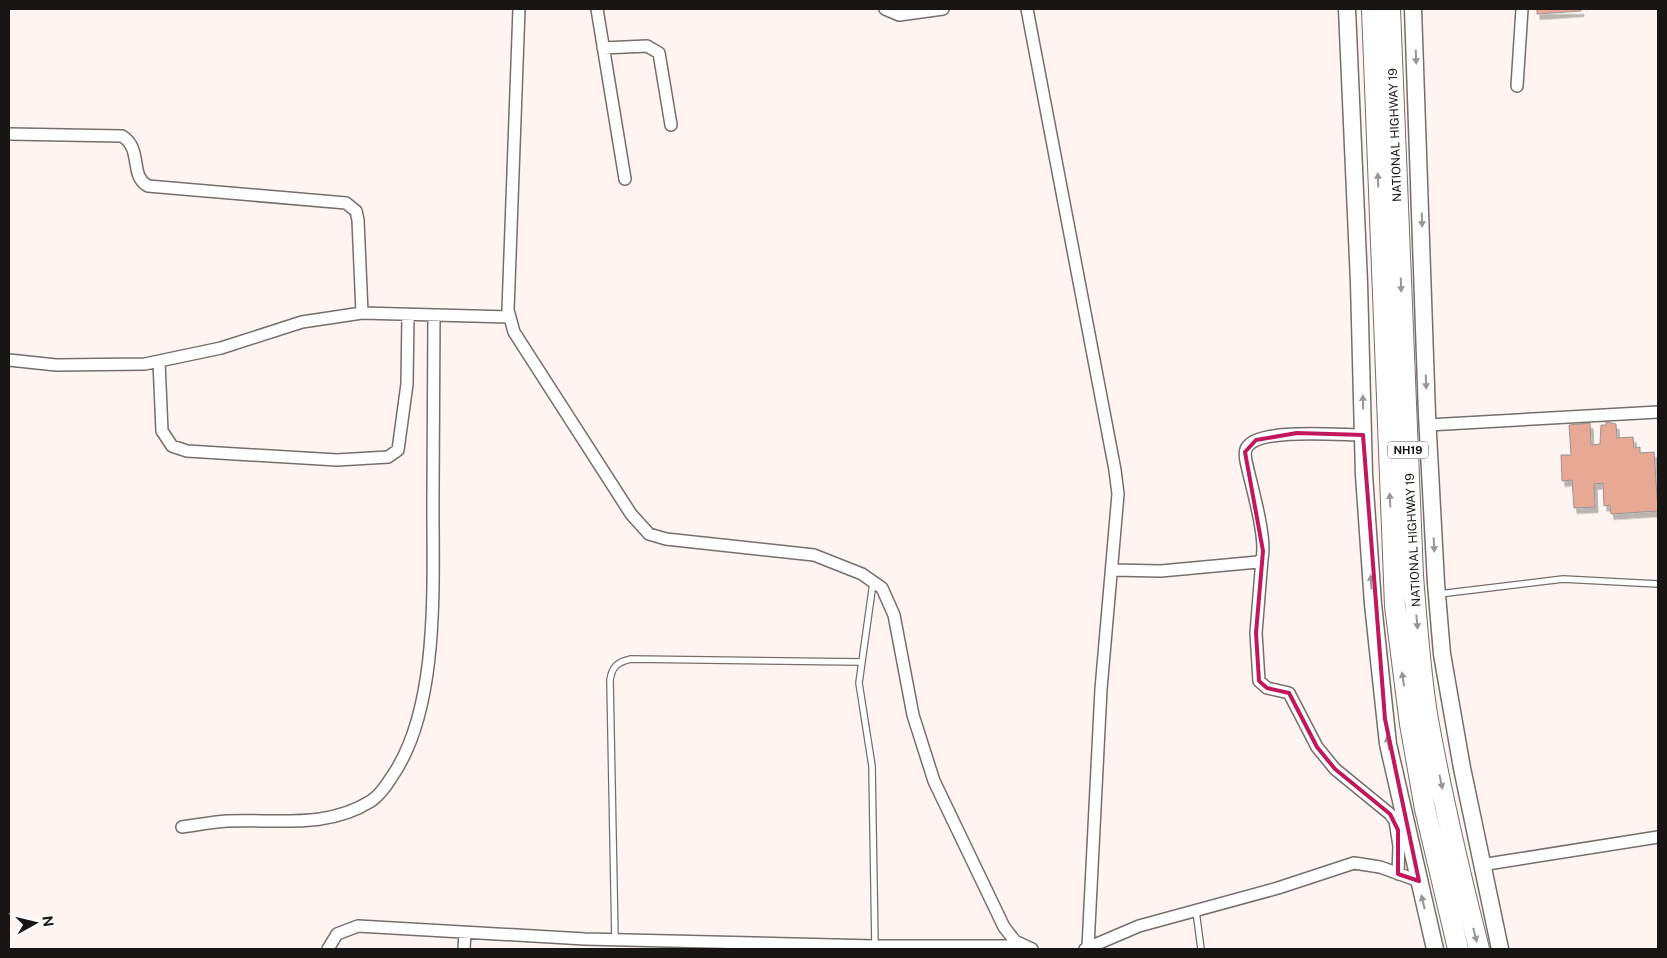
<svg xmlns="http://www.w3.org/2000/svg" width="1667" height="958" viewBox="0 0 1667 958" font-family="'Public Sans',sans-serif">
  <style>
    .building { fill: #e7a996; stroke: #9c9491; filter: url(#shadow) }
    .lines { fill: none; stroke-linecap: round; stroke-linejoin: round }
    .service-casing { stroke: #756e6b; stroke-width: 8 }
    .minor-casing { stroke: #756e6b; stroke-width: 14 }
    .secondary-casing { stroke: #756e6b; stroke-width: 19 }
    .trunk-casing { stroke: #756e6b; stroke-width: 22 }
    .service { stroke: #fff; stroke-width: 5.5 }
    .minor { stroke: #fff; stroke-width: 11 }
    .secondary { stroke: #fff; stroke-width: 16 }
    .trunk { stroke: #fff; stroke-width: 20 }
    .oneway { fill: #979695 }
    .marked { fill: none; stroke: #c2185b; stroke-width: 4; stroke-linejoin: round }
    .labels { text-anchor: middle; stroke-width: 4.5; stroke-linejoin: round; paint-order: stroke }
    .shield { fill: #fff; stroke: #5d5b5a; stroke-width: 1 }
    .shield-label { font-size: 11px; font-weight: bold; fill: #181514 }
    .street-label { font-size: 12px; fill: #181514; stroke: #fff }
  </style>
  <defs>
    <filter id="shadow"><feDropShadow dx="3" dy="5.5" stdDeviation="0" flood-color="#0004"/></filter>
  </defs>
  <rect width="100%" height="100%" fill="#fef5f2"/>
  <path class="building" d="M1537,9H1581V11L1537,14Z
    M1606,422L1616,424L1617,438L1633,437L1634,448L1640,447V453L1654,452L1658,511L1611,514L1610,505L1604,506L1603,483L1594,484L1595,507L1574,508L1572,480L1562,481L1561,455H1571L1569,425L1590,423L1591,445L1600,444L1601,425H1606Z"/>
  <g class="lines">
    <g class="service-casing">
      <path id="service" d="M873,583L859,683L872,766L875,946
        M1439,594L1563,579L1658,584
        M1196,911L1201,949
        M615,940L610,680C612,667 617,662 631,659L862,662"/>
    </g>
    <g class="minor-casing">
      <path id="minor" d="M519,9L508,310L514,332L631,514L649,534L666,539L814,555L862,574L882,588L894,615L913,715L934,781L1004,927L1015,941L1032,949
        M597,9L625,179
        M885,9L899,15L943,9
        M1027,9L1115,470L1118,494L1101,689L1088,947
        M603,48L647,46L659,53L671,125
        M1517,86L1522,9
        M9,134L122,136C143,149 129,176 148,186L346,203L356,211L358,220L362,313L509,317
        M9,360L56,365L145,364L221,348L302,322L362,313
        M159,362L162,431L172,446L187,451L337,460L388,457L398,450L407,384L408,315
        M1428,425L1658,412
        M1262,559L1256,633L1259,681L1267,688L1289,693L1317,747L1335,769L1390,814L1395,821L1399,846L1398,874
        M1112,570L1161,571L1258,562L1262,559C1267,537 1251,485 1246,461C1245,456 1244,450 1248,446C1262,428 1340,435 1363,435
        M182,827C197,825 212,822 227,821C277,819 327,829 371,801C380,795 386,786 391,778C442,706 432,575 433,490C433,432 434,374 434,315
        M1481,865L1658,837
        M328,949L337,934L358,926L585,939L875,946H1024
        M464,949L465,933
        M1085,949L1139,926L1278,888L1354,863L1380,867L1419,881"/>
    </g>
    <g class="secondary-casing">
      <path id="secondary" d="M1347,9L1359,283L1364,475L1373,604L1388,744L1435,949
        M1413,9L1427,415L1436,583L1442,654L1462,768L1500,949"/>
    </g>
    <g class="trunk-casing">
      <path id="trunk" d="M1372,9L1395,606L1410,724L1425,809L1458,949
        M1390,9L1413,576C1417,624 1420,672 1428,720C1442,797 1460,874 1479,949"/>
    </g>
    <use href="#service" class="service"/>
    <use href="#minor" class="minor"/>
    <use href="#secondary" class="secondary"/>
    <use href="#trunk" class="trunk"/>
  </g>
  <defs><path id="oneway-solid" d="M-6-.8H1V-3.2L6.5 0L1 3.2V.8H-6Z" transform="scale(1.25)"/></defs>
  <g class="oneway">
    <use href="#oneway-solid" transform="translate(1416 57) rotate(88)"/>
    <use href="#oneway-solid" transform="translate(1378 180) rotate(-92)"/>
    <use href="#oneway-solid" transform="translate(1422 220) rotate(88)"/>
    <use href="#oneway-solid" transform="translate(1401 285) rotate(88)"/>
    <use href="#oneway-solid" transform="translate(1426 382) rotate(88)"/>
    <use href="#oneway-solid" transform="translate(1363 402) rotate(-92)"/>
    <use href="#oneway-solid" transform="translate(1390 500) rotate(-93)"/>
    <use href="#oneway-solid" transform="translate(1434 545) rotate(87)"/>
    <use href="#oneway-solid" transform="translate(1371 582) rotate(-94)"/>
    <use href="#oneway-solid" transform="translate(1417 622) rotate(85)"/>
    <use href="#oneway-solid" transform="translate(1403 679) rotate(-98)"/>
    <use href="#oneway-solid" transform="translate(1388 743) rotate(-100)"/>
    <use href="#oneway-solid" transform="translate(1441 782) rotate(78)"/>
    <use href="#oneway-solid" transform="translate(1423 902) rotate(-103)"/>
    <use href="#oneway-solid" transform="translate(1475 935) rotate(76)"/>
  </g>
  <path class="marked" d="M1297,433L1363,435L1385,719L1419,881L1398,874V830L1390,814L1335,769L1317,747L1289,693L1267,688L1259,681L1256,633L1263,551L1245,452L1256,440Z"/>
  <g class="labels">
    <rect class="shield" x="1388" y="441.5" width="40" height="17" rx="4"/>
    <g class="shield-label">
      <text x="1408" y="454">NH19</text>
    </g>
    <g class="street-label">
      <text transform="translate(1395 135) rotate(-92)" y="4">NATIONAL HIGHWAY 19</text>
      <text transform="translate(1413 540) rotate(-93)" y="4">NATIONAL HIGHWAY 19</text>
    </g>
  </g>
  <rect width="1667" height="958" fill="none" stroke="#181514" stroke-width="20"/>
  <g transform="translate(35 923) rotate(82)" stroke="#ffffff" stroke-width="4" paint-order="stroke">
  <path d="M0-4L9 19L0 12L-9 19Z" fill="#181514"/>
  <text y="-8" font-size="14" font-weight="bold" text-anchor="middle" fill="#181514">N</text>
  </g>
</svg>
